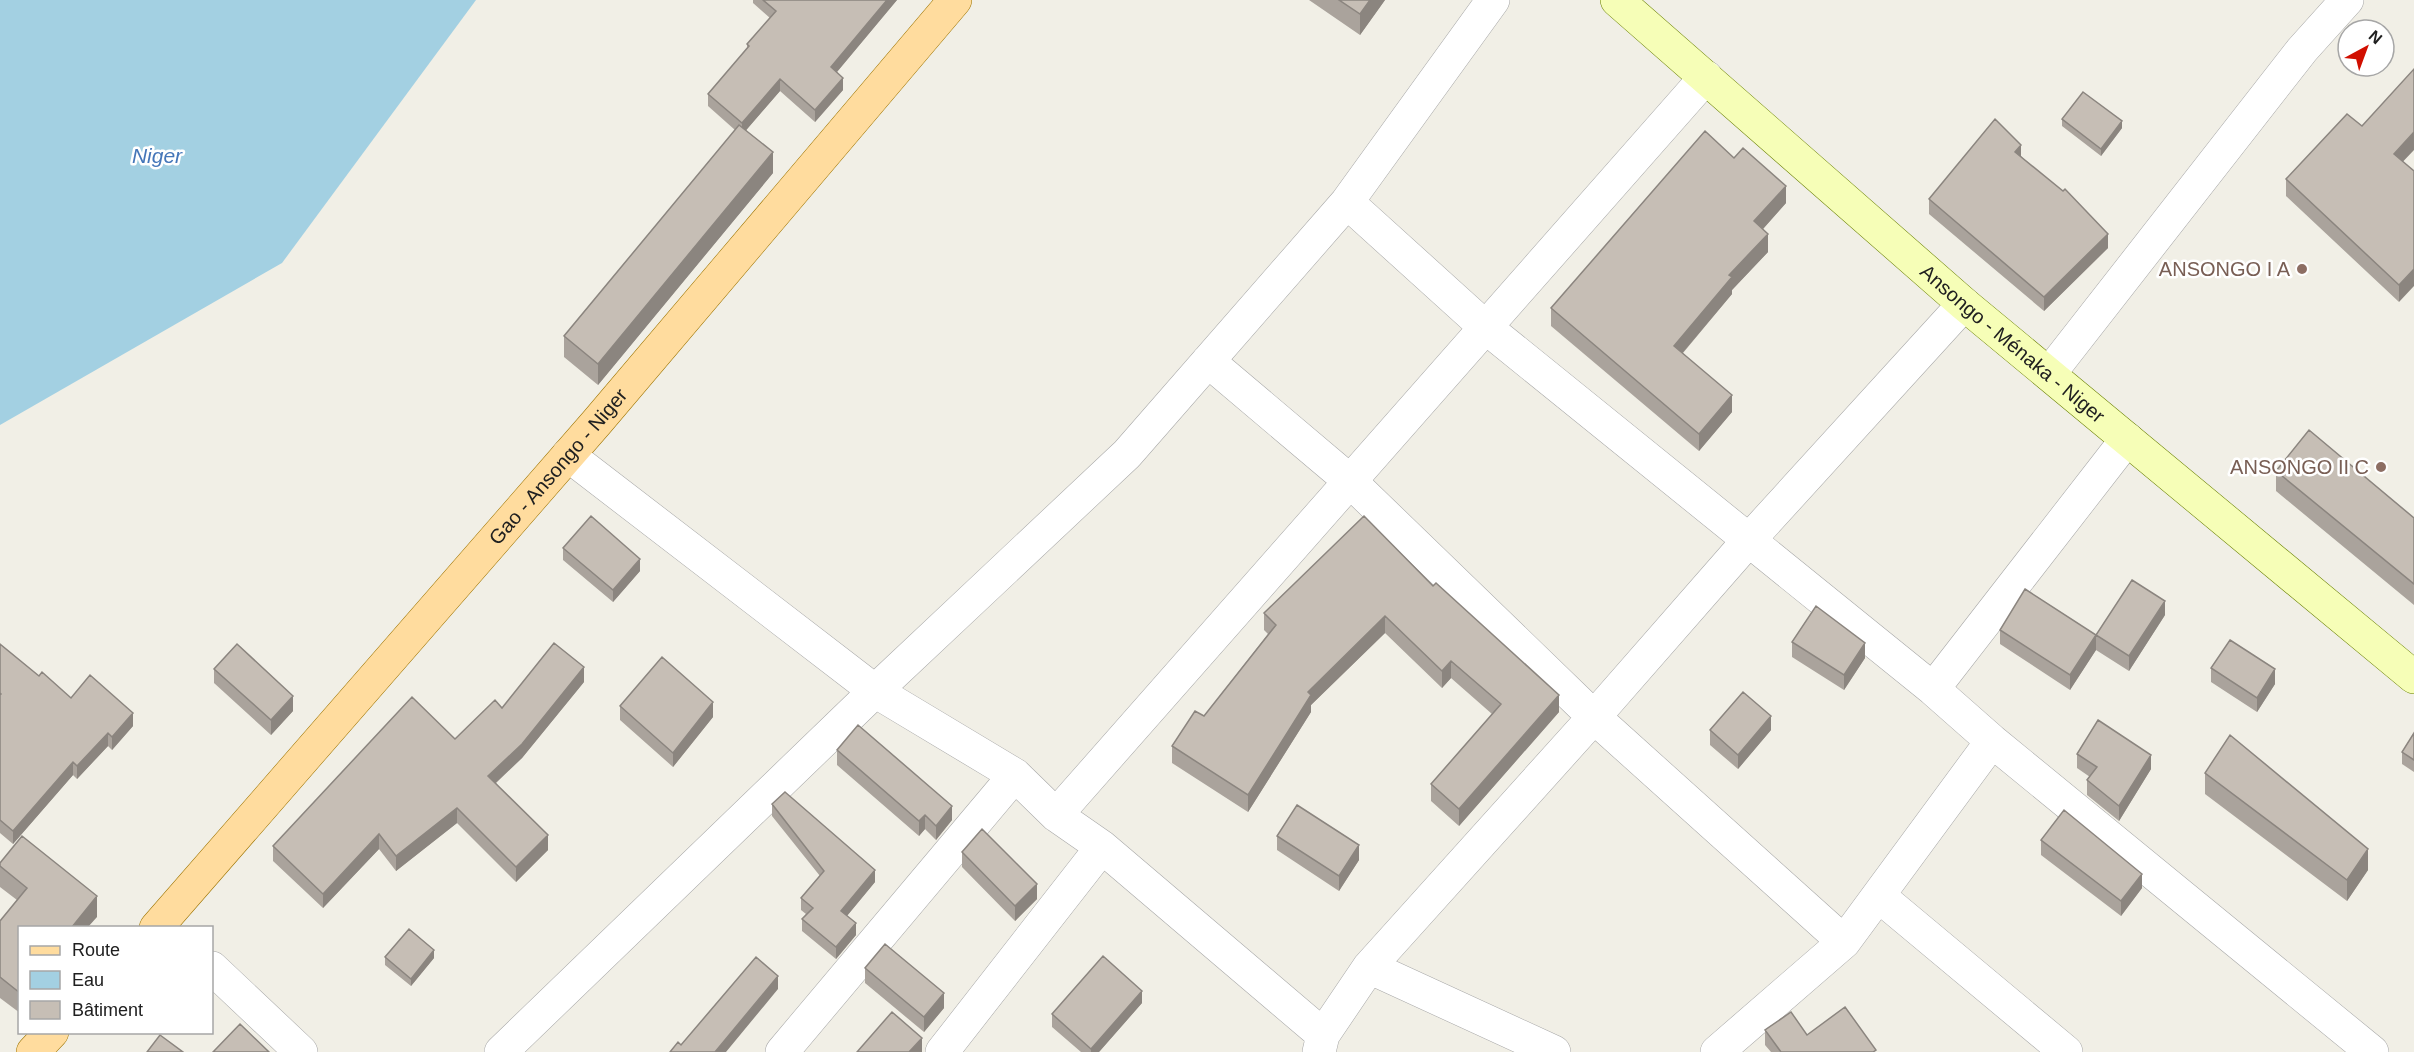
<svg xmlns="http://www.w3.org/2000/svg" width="2414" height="1052" viewBox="0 0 2414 1052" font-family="Arial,sans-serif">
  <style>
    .water { fill: #a3d0e2 }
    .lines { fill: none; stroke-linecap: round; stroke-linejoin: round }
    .minor-casing { stroke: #a7a7a7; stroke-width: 34 }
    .secondary-casing { stroke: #687f00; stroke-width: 34 }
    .primary-casing { stroke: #9d7400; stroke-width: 34 }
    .minor { stroke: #fff; stroke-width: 33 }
    .secondary { stroke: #f6feb7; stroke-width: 33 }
    .primary { stroke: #ffdc9e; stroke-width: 33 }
    .wall { fill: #aaa39c }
    .shaded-wall { fill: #8b857f }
    .building { fill: #c6beb5; stroke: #8b857f; stroke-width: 1.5 }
    .education-dot { fill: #8d6e63; stroke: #fff; stroke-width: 2 }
    .labels { text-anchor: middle; stroke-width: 5; stroke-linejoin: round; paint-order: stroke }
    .education-label { font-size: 20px; fill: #785e54; stroke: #fff; text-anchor: end }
    .street-label { font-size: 20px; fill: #202020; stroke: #fff }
    .water-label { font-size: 21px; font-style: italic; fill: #4476b9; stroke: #fff }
  </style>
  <rect width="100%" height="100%" fill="#f1efe6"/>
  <path class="water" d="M0,0H476L282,263L0,425Z"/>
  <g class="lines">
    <g class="minor-casing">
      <path id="minor" d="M1347,202L1484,326L1933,689L1992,741L2372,1052
        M1208,361L1350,481L1594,717L1844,942
        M2049,374L2302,50L2347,0
        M568,455L875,691L1015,775L1056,815L1102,847L1323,1035
        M1933,689L2127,439
        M1056,815L1706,77
        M1879,896L2066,1052
        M1369,967L1554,1052
        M212,968L301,1052
        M501,1052L875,691L1127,454L1347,202L1493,0
        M782,1052L1015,775
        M942,1052L1102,847
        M1319,1052L1323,1035L1369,967L1594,717L1748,541L1964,304
        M1717,1052L1844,942L1992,741"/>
    </g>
    <g class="secondary-casing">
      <g id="secondary">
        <path id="s1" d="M1617,0L1964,304L2414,677"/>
      </g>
    </g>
    <g class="primary-casing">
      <g id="primary">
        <path id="s2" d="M156,928L597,422L955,0"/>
        <path d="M33,1052L52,1032"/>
      </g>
    </g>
    <use href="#minor" class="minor"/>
    <use href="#secondary" class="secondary"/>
    <use href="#primary" class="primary"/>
  </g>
  <path class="wall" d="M753,0H897L837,72L843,90L815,122L780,91L746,130L773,173L598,385L564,357V336L735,130L708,106V94L747,49V44L770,18L753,3Z
    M1309,0H1385L1360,35Z
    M2062,119L2122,128L2101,156L2062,126Z
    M2362,126L2403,162L2399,302L2286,196V179Z
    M2021,156L2108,248L2044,311L1929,214V199Z
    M1734,158L1786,203L1763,229L1768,252L1732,290V294L1683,353L1732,412L1699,451L1551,326V308Z
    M2276,471L2414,518V605L2276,491Z
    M1364,516L1559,712L1459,826L1431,801V784L1492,714L1451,678L1442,688L1385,633L1311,705V712L1248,812L1172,763V746L1204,716L1268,634L1264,630V613Z
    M563,548L640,571L613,602L563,560Z
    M2165,615L2129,671L2096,650L2070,690L2000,644V630L2096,635Z
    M1792,642L1865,658L1844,690L1792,657Z
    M0,644L39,676L71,698L133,726L112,750L108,746L77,779L73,775L13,844L0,833Z
    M2211,668L2275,684L2257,712L2211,682Z
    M214,669L293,711L271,735L214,683Z
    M584,682L522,758L496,783L548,850L516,882L457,823L396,871L379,849L323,908L273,861V846L455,739L502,708Z
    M620,706L713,717L673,767L620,720Z
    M1710,730H1771L1738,769L1710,745Z
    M2414,733V772L2402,764V752Z
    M837,750L952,820L936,840L925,829L919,836L837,765Z
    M2077,754L2151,769L2119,821L2087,795V780L2090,777L2077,768Z
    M2205,773L2368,870L2347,901L2205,794Z
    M772,804L875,882L847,916L856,935L836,959L802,931V919L806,914L801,910V898L820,876L772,816Z
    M1277,836L1359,860L1339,891L1277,850Z
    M2041,840L2142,888L2121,916L2041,855Z
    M962,852L1037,899L1015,921L962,867Z
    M0,863L97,917L20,927V1013L0,998V921L17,900L0,887Z
    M385,957L434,958L411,986L385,965Z
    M865,968L944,1008L924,1032L865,983Z
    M1142,1003L1099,1052H1081L1052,1027V1014Z
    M1765,1030L1807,1035L1876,1052H1771L1765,1045Z"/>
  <path class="shaded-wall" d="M887,0H897L831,79V67Z
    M1370,0H1385L1360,35V14Z
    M843,78V90L815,122V110Z
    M780,79V91L742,135V123Z
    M2122,121V128L2101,156V149Z
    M2414,132V150L2394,171V154Z
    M2021,145V160L2015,152Z
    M773,152V173L598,385V364Z
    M1786,186V203L1754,239V221Z
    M1768,234V252L1732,290V294L1674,363V346L1729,275Z
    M2108,234V248L2044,311V297Z
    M2414,269V286L2399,302V285Z
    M1732,395V412L1699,451V434Z
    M640,559V571L613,602V590Z
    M2165,601V615L2129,671V656Z
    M1385,616V633L1311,705V712L1248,812V795L1308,692Z
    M2096,635V650L2070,690V675Z
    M1865,643V658L1844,690V675Z
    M1451,661V678L1442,688V671Z
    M584,667V682L522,758L488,790V776Z
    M2275,669V684L2257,712V698Z
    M1559,695V712L1459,826V809Z
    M293,696V711L271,735V720Z
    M713,702V717L673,767V753Z
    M133,713V726L112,750V737Z
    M1771,716V730L1738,769V755Z
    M108,733V746L77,779V766Z
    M2151,755V769L2119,821V806Z
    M73,762V775L13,844V831Z
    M952,806V820L936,840V826Z
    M457,808V823L396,871V856Z
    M925,815V829L919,836V821Z
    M379,834V849L323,908V894Z
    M548,835V850L516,882V867Z
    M1359,845V860L1339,891V876Z
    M2368,849V870L2347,901V880Z
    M875,870V882L841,923V911Z
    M2142,874V888L2121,916V901Z
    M1037,884V899L1015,921V906Z
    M97,896V917L88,927H72Z
    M856,923V935L836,959V947Z
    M434,950V958L411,986V979Z
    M778,976V989L726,1052H715Z
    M1142,991V1003L1099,1052H1091V1049Z
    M944,993V1008L924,1032V1017Z
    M922,1038V1052H909Z"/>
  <path class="building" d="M763,0H887L831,67L843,78L815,110L780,79L742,123L708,94L749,46L747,44L776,11Z
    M1339,0H1370L1360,14Z
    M2414,69V132L2394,154L2414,171V269L2399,285L2286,179L2347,114L2362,126Z
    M2083,92L2122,121L2101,149L2062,119Z
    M1995,119L2021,145L2015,152L2063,191L2065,189L2108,234L2044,297L1929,199Z
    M739,125L773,152L598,364L564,336Z
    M1705,131L1734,158L1743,148L1786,186L1754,221L1768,234L1729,275L1732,277L1674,346L1732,395L1699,434L1551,308Z
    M2309,430L2414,518V584L2276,471Z
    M591,516L640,559L613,590L563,548Z
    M1364,516L1433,586L1436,583L1559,695L1459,809L1431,784L1501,704L1451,661L1442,671L1385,616L1308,692L1311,695L1248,795L1172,746L1195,711L1204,716L1276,625L1264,613Z
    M2132,580L2165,601L2129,656L2096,635Z
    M2025,589L2096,635L2070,675L2000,630Z
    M1816,606L1865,643L1844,675L1792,642Z
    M2230,640L2275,669L2257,698L2211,668Z
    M554,643L584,667L522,744L488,776L548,835L516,867L457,808L396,856L379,834L323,894L273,846L412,697L455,739L495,700L502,708Z
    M0,644L39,676L42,672L71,698L90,675L133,713L112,737L108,733L77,766L73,762L13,831L0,820V695L1,694L0,693Z
    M237,644L293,696L271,720L214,669Z
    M662,657L713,702L673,753L620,706Z
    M1743,692L1771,716L1738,755L1710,730Z
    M2098,720L2151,755L2119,806L2087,780L2097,767L2077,754Z
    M858,725L952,806L936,826L925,815L919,821L837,750Z
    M2414,733V760L2402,752Z
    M2230,735L2368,849L2347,880L2205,773Z
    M785,792L875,870L841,911L856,923L836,947L802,919L813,908L801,898L824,871L772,804Z
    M1297,805L1359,845L1339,876L1277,836Z
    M2064,810L2142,874L2121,901L2041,840Z
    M982,829L1037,884L1015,906L962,852Z
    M22,836L97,896L72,927H20V993L0,977V921L27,888L0,866V863Z
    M409,929L434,950L411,979L385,957Z
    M885,944L944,993L924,1017L865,968Z
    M1103,956L1142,991L1091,1049L1052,1014Z
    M756,957L778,976L715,1052H670L678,1042L681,1045Z
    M1845,1007L1876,1050L1873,1052H1781L1765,1030L1791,1012L1807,1035Z
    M892,1012L922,1038L909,1052H857Z
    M240,1024L269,1052H213Z
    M160,1035L183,1052H147Z"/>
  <g class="education-dot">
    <circle cx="2302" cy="269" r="6"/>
    <circle cx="2381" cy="467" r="6"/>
  </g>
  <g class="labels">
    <g class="education-label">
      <text x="2290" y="276">ANSONGO I A</text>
      <text x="2369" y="474">ANSONGO II C</text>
    </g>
    <g class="street-label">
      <text dy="7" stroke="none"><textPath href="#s1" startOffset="524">Ansongo - Ménaka - Niger</textPath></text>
      <text dy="7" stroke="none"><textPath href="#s2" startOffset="612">Gao - Ansongo - Niger</textPath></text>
    </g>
    <g class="water-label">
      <text x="157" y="163">Niger</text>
    </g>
  </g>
  <rect x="18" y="926" width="195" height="108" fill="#ffffff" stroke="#a6a6a6" stroke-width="1.5"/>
  <rect x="30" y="946" width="30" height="9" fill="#ffdc9e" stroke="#a6a6a6" stroke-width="1.5"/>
  <text x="72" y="956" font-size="18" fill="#202020">Route</text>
  <rect x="30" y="971" width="30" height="18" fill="#a3d0e2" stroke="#a6a6a6" stroke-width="1.5"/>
  <text x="72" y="986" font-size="18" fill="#202020">Eau</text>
  <rect x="30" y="1001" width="30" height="18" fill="#c6beb5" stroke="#a6a6a6" stroke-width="1.5"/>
  <text x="72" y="1016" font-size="18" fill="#202020">Bâtiment</text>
  <g transform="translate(2366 48) rotate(41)"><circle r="28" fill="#ffffff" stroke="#a6a6a6" stroke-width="1.5"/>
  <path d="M0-4.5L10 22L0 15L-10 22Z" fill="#d10f00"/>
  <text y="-9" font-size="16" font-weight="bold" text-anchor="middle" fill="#202020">N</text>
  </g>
</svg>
